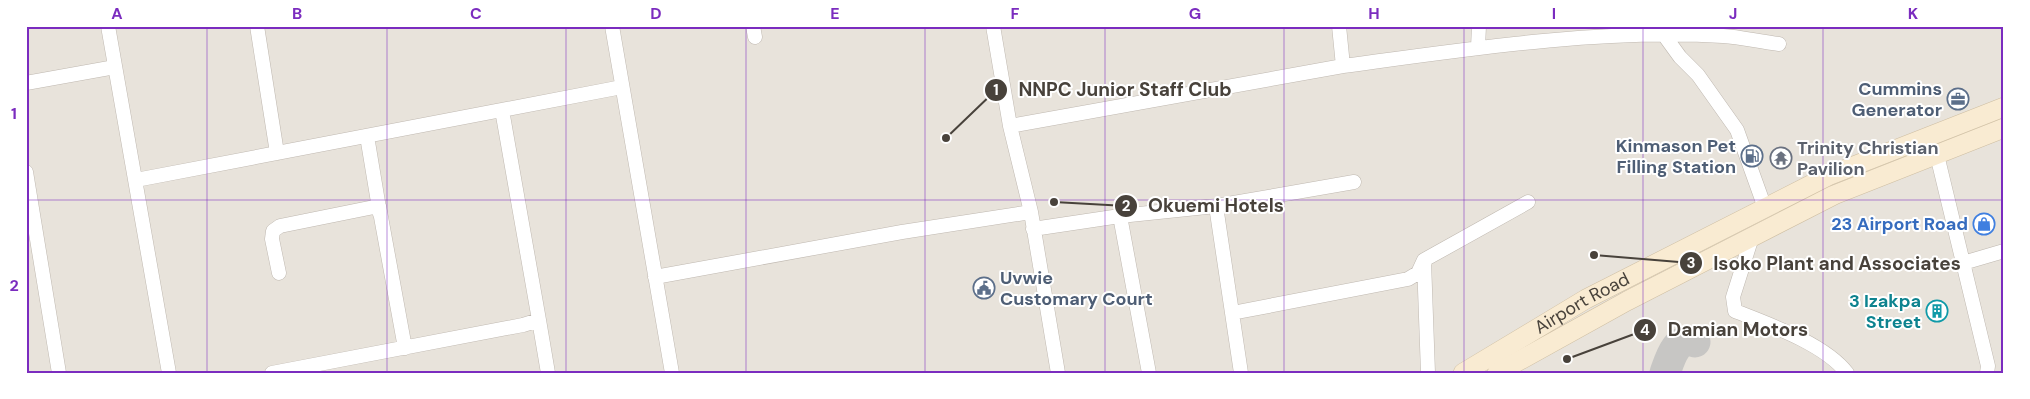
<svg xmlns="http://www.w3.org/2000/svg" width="2030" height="399" viewBox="0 0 2030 399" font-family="'DM Sans',sans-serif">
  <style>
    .residential { fill: #e8e3db }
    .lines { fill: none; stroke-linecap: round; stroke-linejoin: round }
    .taxiway { stroke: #c7c6c4; stroke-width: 31 }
    .street-casing { stroke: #bfb8b0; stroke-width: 15 }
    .secondary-casing { stroke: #cebea2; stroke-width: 20 }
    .street { stroke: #fff; stroke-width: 14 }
    .secondary { stroke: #f9ebd2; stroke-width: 19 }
    .grid { fill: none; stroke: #7b2cbf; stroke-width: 1; stroke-opacity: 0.55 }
    .labels { text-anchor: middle; stroke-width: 4; stroke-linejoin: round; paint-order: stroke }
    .service-label { font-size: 18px; font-weight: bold; fill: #4e5e75; stroke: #fff; text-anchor: end }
    .worship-label { font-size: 18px; font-weight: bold; fill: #5b616d; stroke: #fff; text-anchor: start }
    .shop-label { font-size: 18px; font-weight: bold; fill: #366cbe; stroke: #fff; text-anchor: end }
    .culture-label { font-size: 18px; font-weight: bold; fill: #0d838f; stroke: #fff; text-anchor: end }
    .street-label { font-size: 18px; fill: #48423b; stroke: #fff }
    .leader { fill: none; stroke: #48423b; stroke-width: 2 }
    .callout-dot { fill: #48423b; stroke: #fff; stroke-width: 2 }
    .mark-label { font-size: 15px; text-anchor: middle; font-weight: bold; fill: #fff }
    .callout-label { font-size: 19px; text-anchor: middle; font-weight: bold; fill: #48423b; stroke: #fff; stroke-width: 4; stroke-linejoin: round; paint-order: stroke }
    .neatline { fill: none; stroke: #7b2cbf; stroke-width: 2 }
    .grid-label { font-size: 16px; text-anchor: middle; font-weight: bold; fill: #7b2cbf }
  </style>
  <rect width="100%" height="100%" fill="#f4f1ed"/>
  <path class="residential" d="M26,26H2004V373H26Z"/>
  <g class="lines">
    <path class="taxiway" d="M1665,373C1670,359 1676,335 1695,342"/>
    <g class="street-casing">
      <path id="street" d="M108,26L169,373
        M257,26L277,153
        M612,26L672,373
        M753,26L755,37
        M993,26L1010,126L1031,212L1058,373
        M1339,26L1343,66C1468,49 1596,29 1723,36C1741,37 1760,42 1779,44
        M1664,35L1680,57L1698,75L1737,130L1765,208
        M1478,47L1479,26
        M26,83L115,67
        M1010,126L1343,66
        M367,136L380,214
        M1937,155L1988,366L1987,373
        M26,172L59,373
        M136,180L622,87
        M1216,206L1354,182
        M1120,216L1149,373
        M1033,229L1120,216L1216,206L1241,373
        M1752,237L1733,297L1735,311C1768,324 1825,344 1847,373
        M1424,261L1428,373
        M1963,263L2004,251
        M279,273L272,239L273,231L280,226L379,206L405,348
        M655,277L902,232L1031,212
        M1232,313L1408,279L1418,273L1424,260L1528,202
        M539,320L548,373
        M272,373L523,325L539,320L502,110"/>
    </g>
    <g class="secondary-casing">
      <g id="secondary">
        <path id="s1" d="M1463,373L1586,299L1828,176L2004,107"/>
        <path d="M1497,373L1627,301L1834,195L2004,128"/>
      </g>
    </g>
    <use href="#street" class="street"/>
    <use href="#secondary" class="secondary"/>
  </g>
  <path class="grid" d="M207,26V373M387,26V373M566,26V373M746,26V373M925,26V373M1105,26V373M1284,26V373M1464,26V373M1643,26V373M1823,26V373M26,200H2004"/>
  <defs>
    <g id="office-ring" transform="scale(1.125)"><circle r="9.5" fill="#fff" stroke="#5c6f8a" stroke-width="1.5"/><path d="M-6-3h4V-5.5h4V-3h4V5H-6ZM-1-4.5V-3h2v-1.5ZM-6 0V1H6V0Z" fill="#5c6f8a"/></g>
    <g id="fuel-ring" transform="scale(1.125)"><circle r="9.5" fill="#fff" stroke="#5c6f8a" stroke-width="1.5"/><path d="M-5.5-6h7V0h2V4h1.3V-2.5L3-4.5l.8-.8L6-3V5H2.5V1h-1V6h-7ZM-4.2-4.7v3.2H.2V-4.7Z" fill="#5c6f8a"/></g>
    <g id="temple-ring" transform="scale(1.125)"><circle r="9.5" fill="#fff" stroke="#6b7280" stroke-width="1.5"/><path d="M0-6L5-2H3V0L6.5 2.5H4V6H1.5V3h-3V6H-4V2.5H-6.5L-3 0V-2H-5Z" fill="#6b7280"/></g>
    <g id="shop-ring" transform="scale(1.125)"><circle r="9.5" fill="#fff" stroke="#3f7fe0" stroke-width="1.5"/><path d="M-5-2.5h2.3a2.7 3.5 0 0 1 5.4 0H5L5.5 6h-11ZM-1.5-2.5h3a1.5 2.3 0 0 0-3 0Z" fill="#3f7fe0"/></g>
    <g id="civic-ring" transform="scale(1.125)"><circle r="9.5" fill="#fff" stroke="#5c6f8a" stroke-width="1.5"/><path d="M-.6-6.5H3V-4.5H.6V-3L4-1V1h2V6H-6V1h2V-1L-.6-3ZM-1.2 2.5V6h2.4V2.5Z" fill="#5c6f8a"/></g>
    <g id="building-ring" transform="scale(1.125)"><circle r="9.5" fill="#fff" stroke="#0f9aa8" stroke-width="1.5"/><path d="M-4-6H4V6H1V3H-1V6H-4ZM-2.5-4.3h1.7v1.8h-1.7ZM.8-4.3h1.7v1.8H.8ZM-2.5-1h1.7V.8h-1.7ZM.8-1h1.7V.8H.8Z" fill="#0f9aa8"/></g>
  </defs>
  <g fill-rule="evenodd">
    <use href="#office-ring" x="1958" y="99"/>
    <use href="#fuel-ring" x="1752" y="156"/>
    <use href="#temple-ring" x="1781" y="158"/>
    <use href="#shop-ring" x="1984" y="224"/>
    <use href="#civic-ring" x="984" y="288"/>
    <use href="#building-ring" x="1937" y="311"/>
  </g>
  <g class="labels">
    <g class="service-label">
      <text x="1942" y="95">Cummins<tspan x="1942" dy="21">Generator</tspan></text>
      <text x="1736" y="152">Kinmason Pet<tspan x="1736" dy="21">Filling Station</tspan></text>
      <text x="1000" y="284" text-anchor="start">Uvwie<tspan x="1000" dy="21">Customary Court</tspan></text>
    </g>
    <g class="worship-label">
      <text x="1797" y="154">Trinity Christian<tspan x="1797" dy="21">Pavilion</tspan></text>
    </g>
    <g class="shop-label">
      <text x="1968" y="230">23 Airport Road</text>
    </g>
    <g class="culture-label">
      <text x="1921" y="307">3 Izakpa<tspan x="1921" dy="21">Street</tspan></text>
    </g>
    <g class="street-label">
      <text dy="6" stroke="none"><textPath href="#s1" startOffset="138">Airport Road</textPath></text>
    </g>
  </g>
  <path class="leader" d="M946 138L996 90M1054 202L1126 206M1594 255L1691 263M1567 359L1645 330"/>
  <g class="callout-dot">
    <circle cx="946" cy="138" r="5"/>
    <circle cx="1054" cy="202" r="5"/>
    <circle cx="1594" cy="255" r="5"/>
    <circle cx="1567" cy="359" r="5"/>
    <circle cx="996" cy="90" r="12"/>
    <circle cx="1126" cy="206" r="12"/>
    <circle cx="1691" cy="263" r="12"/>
    <circle cx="1645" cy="330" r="12"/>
  </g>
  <g class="mark-label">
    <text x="996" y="95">1</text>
    <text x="1126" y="211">2</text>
    <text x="1691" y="268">3</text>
    <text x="1645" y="335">4</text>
  </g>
  <g class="callout-label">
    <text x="1125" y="96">NNPC Junior Staff Club</text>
    <text x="1216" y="212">Okuemi Hotels</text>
    <text x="1837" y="270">Isoko Plant and Associates</text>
    <text x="1738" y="336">Damian Motors</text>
  </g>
  <rect width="2030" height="399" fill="none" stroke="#ffffff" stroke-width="55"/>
  <rect x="28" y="28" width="1974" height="344" class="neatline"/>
  <g class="grid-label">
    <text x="117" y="19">A</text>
    <text x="297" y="19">B</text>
    <text x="476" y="19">C</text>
    <text x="656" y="19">D</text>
    <text x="835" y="19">E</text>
    <text x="1015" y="19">F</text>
    <text x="1195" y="19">G</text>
    <text x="1374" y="19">H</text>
    <text x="1554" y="19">I</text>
    <text x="1733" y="19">J</text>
    <text x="1913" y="19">K</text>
    <text x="14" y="119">1</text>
    <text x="14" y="291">2</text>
  </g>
</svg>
